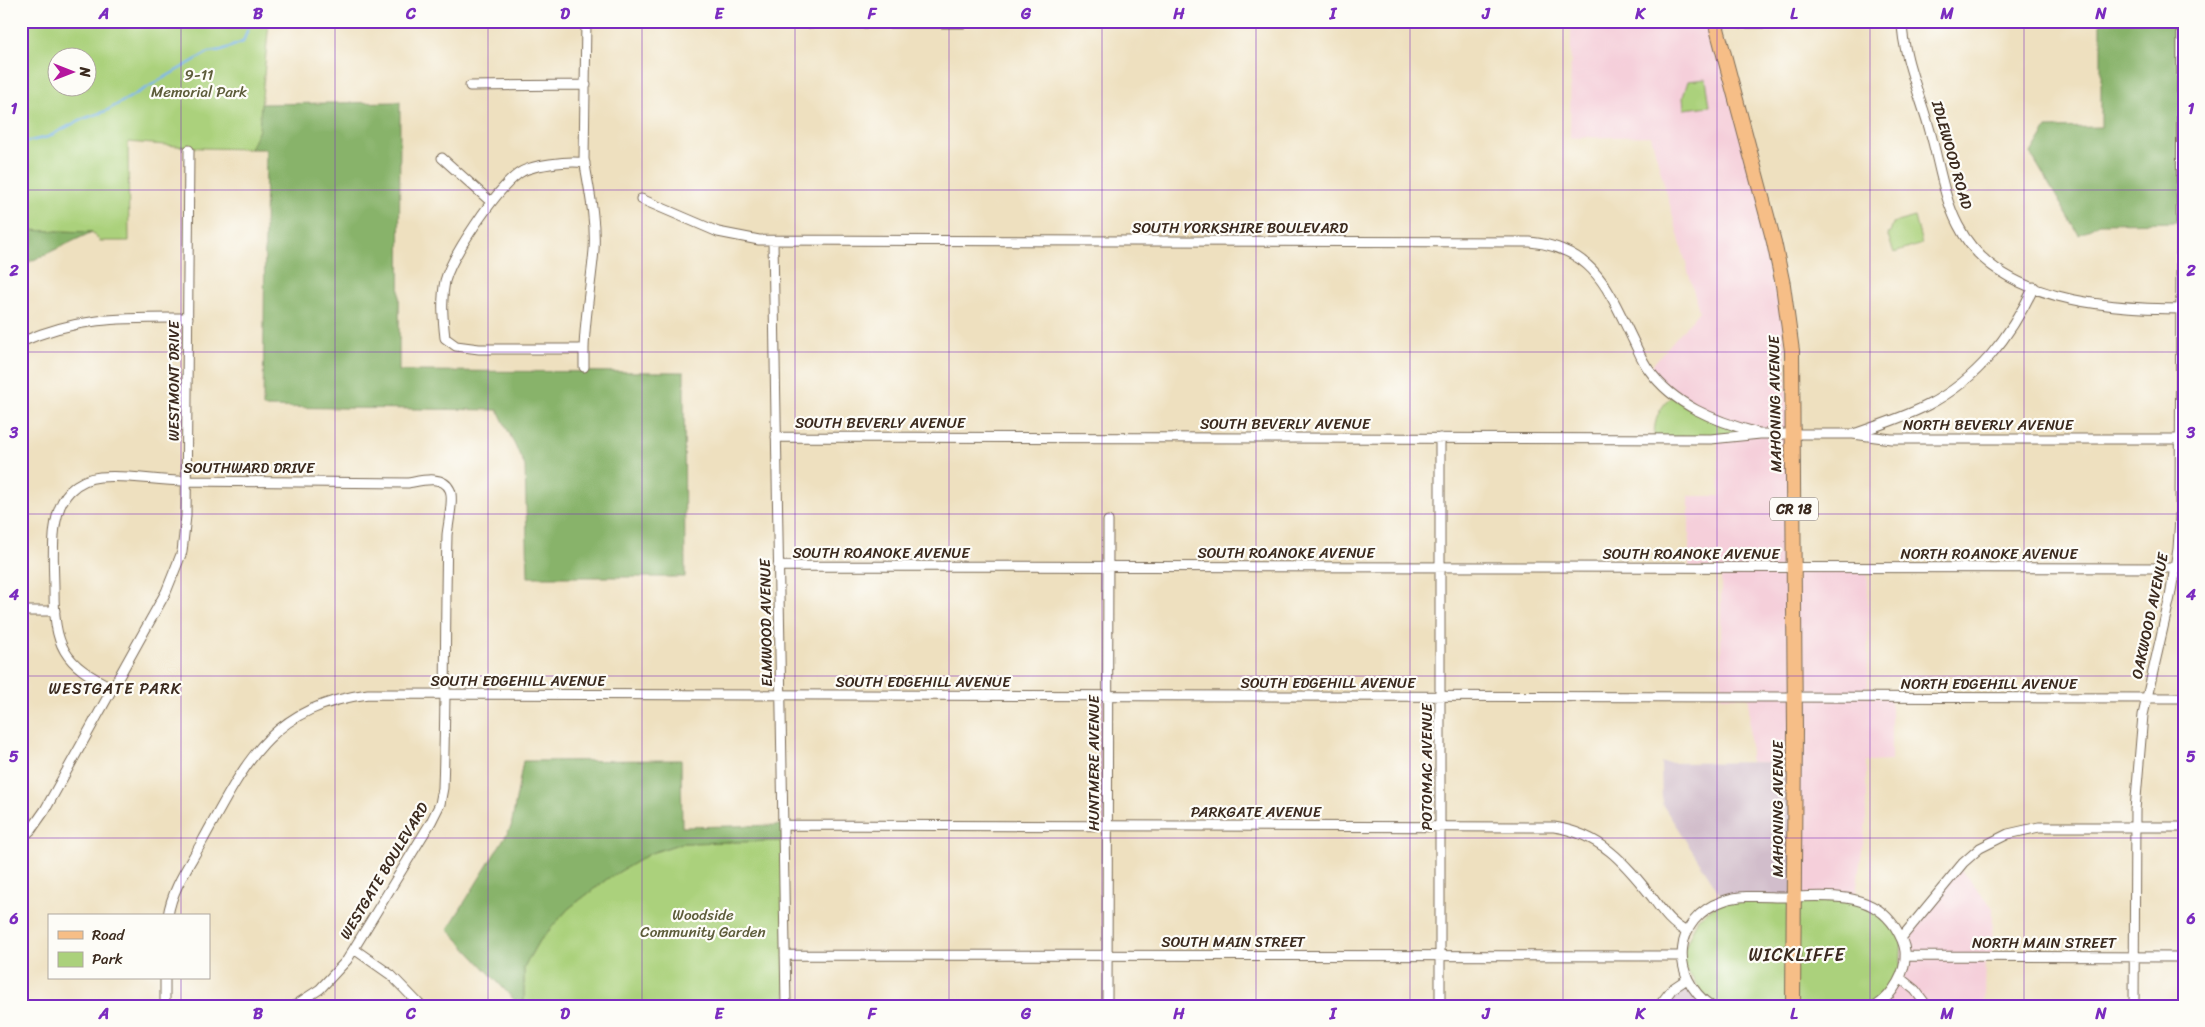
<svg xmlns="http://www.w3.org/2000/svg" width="2205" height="1027" viewBox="0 0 2205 1027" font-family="Sriracha,sans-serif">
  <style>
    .built { fill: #f5cfda }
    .industrial { fill: #d1bdcb }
    .green { fill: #abd17b; stroke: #737e4c; fill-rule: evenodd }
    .forest { fill: #88b36b; stroke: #626e44 }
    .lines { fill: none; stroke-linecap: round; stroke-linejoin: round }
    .stream { stroke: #7fb7ef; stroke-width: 2.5 }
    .street-casing { stroke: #7a6a56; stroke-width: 11 }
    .secondary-casing { stroke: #7a6a56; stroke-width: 15 }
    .primary-casing { stroke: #7a6a56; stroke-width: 16 }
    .street { stroke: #fff; stroke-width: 9 }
    .secondary { stroke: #fbe5cf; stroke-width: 12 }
    .primary { stroke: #f6be87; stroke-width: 14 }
    .grid { fill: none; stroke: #7b2cbf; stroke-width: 1; stroke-opacity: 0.55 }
    .labels { text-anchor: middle; stroke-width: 4.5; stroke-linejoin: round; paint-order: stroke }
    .shield { fill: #fdfcf7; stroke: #75695f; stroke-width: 1 }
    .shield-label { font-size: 14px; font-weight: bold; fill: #3b2a1e }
    .park-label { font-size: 15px; fill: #5d5c3a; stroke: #fdfcf7 }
    .street-label { font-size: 15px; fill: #3b2a1e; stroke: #fdfcf7 }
    .neighbourhood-label { font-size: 16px; letter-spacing: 1px; fill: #3b2a1e; stroke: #fdfcf7 }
    .quarter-label { font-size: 18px; letter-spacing: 1px; fill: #3b2a1e; stroke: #fdfcf7 }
    .neatline { fill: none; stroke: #7b2cbf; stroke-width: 2 }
    .grid-label { font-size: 16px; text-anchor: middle; font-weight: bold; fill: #7b2cbf }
  </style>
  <rect width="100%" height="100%" fill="#fdfcf7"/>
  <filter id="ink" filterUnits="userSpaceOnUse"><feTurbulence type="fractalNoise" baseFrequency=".02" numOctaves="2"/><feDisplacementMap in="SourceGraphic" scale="10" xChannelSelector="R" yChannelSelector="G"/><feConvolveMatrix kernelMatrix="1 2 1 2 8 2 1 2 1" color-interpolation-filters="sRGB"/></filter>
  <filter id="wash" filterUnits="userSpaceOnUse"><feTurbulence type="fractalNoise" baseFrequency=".0096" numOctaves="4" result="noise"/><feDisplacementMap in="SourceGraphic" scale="20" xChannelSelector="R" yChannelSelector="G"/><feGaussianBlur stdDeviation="1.12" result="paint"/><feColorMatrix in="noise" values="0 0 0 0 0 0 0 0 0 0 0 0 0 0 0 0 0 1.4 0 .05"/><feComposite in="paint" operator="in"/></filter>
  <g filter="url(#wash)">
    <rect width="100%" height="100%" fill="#eee0bf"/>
    <path class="built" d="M1571,21H1715L1783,285L1794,568H1868V697H1891V761L1866,762V824L1855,899L1794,897L1795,762H1750L1749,697H1721V568H1689V496H1720L1718,438L1704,414L1648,370L1699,311L1651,136L1570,138Z
      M1959,868L1993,908L1992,956L1986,957L1985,1002L1992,1006H1876L1902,937Z"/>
    <path class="industrial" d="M1795,762L1794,897L1724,900L1662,804L1661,763Z
      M1687,979L1711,1006H1660Z"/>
    <path class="green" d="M21,21H269L259,130L250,149L202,148L128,142L129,241H100L92,232L21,230ZM58,58H88V88H58Z
      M1706,79L1710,106L1684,109L1683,97L1688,81Z
      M1915,217L1922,244L1894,253L1887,233L1890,232L1893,223Z
      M1673,395L1680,400L1760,434L1654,438C1654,419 1659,408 1673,395Z
      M784,841L786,1006H524V967L537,944L568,909L607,879L651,853L682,843Z
      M1724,900L1865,901L1902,937L1900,978L1876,1006H1711L1682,963L1681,956L1698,918Z"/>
    <path class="forest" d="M2101,21L2182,22L2181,222L2099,223L2079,235L2031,154L2047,128L2101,127Z
      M400,102L399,371L684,372L685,577H528L525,466L498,410L263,407L266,149H250L259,130L261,104Z
      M21,230L92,232L21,266Z
      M681,760L682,827L783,825L784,841L682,843L651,853L607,879L568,909L537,944L524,967V1006H520L448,929L511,827L523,761Z"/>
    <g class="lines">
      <path class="stream" d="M21,143L48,137L80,120L106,111L209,52L222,50L243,42L250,23"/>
    </g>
  </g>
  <g filter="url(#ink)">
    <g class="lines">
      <g class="street-casing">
        <path id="street" d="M1902,21C1902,54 1921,98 1930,131C1939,162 1943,196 1958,225C1996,302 2109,309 2184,309
          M470,86L586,85
          M442,158L491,202
          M585,163C570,160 529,165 518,174C496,190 452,255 445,281C441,300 443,320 445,338L456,346L479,349H584C585,316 591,284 594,250C596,220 589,189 584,159L586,21
          M641,199L718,232L759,240L1530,242C1594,248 1608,289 1633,340C1638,350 1642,361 1649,370C1674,405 1715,421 1755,432
          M773,241L786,1006
          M21,342C79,316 126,318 188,318
          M584,349V367
          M1856,433C1880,425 1905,417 1928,405C1978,379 2010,337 2034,287
          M776,437L1711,439L1760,434H1853L1891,439H2184
          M778,566L2184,568
          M21,611H55
          M113,688C63,664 54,646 54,590C54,562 48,513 70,491C78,483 89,478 100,477C127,474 156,481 184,481C258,482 333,482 408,483C420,481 443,474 450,490C454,499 448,524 447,535C445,619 446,703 443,788L440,804L431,822L347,960L320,989L294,1006
          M783,825L1554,827C1601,834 1624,862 1652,897C1663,912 1671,924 1687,932
          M21,839L31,830L45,810L166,592L182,552L186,516L189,150
          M168,916C172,888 190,864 203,840C246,762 270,707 368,694L2184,698
          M1902,937L1963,863L1980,848L2008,834L2039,827H2184
          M354,949L391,975L421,1006
          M785,955L1681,956
          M1905,956L2184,957
          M1900,978L1915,990L1927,1006
          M165,1006V978
          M1107,1006L1108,521
          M1440,1006V438
          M1659,1006L1672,989L1687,979
          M1711,1006C1669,976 1673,918 1723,901C1742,894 1765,897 1784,897C1824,897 1870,889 1895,927C1900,935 1904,942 1905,951C1907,972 1893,995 1876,1006
          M2134,1006L2135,810L2143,715L2170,597L2178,549L2180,517L2182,21"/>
      </g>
      <g class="secondary-casing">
        <path id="secondary" d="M776,21H964
          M1742,21H1806
          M2166,21L2184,22"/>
      </g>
      <g class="primary-casing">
        <path id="primary" d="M1715,21L1774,242L1783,285L1792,351L1795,730L1793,1006"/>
      </g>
      <use href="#street" class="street"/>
      <use href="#secondary" class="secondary"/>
      <use href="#primary" class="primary"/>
    </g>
  </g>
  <path class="grid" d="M181,21V916M335,21V1006M488,21V1006M642,21V1006M795,21V1006M949,21V1006M1102,21V1006M1256,21V1006M1410,21V1006M1563,21V1006M1717,21V1006M1870,21V1006M2024,21V1006M21,190H2184M21,352H2184M21,514H2184M21,676H2184M21,838H2184M181,978V1006"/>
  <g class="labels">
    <rect class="shield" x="1770" y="497.5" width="48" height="23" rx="4"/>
    <g class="shield-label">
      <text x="1794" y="514">CR 18</text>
    </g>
    <g class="park-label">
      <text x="199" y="80">9-11<tspan x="199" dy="17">Memorial Park</tspan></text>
      <text x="703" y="920">Woodside<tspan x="703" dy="17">Community Garden</tspan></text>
    </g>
    <g class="street-label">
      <text transform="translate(1952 155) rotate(74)" y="5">IDLEWOOD ROAD</text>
      <text x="1240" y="233">SOUTH YORKSHIRE BOULEVARD</text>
      <text transform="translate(174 381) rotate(-90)" y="5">WESTMONT DRIVE</text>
      <text transform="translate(1775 404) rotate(-91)" y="5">MAHONING AVENUE</text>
      <text x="880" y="428">SOUTH BEVERLY AVENUE</text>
      <text x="1285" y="429">SOUTH BEVERLY AVENUE</text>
      <text x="1988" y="430">NORTH BEVERLY AVENUE</text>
      <text x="249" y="473">SOUTHWARD DRIVE</text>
      <text x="881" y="558">SOUTH ROANOKE AVENUE</text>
      <text x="1286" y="558">SOUTH ROANOKE AVENUE</text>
      <text x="1691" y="559">SOUTH ROANOKE AVENUE</text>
      <text x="1989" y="559">NORTH ROANOKE AVENUE</text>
      <text transform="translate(2150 616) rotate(-78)" y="5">OAKWOOD AVENUE</text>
      <text transform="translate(766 623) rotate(-91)" y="5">ELMWOOD AVENUE</text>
      <text x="518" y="686">SOUTH EDGEHILL AVENUE</text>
      <text x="923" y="687">SOUTH EDGEHILL AVENUE</text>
      <text x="1328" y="688">SOUTH EDGEHILL AVENUE</text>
      <text x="1989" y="689">NORTH EDGEHILL AVENUE</text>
      <text transform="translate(1094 763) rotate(-90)" y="5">HUNTMERE AVENUE</text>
      <text transform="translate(1427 767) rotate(-90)" y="5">POTOMAC AVENUE</text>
      <text transform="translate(1778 809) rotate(-90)" y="5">MAHONING AVENUE</text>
      <text x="1256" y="817">PARKGATE AVENUE</text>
      <text transform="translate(384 871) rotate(-59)" y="5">WESTGATE BOULEVARD</text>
      <text x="1233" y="947">SOUTH MAIN STREET</text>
      <text x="2044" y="948">NORTH MAIN STREET</text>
    </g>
    <g class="neighbourhood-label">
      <text x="115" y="694">WESTGATE PARK</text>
    </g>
    <g class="quarter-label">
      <text x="1797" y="961">WICKLIFFE</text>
    </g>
  </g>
  <rect width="2205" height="1027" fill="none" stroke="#fdfcf7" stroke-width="55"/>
  <rect x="48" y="914" width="162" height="65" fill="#fdfcf7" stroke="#afa8a0"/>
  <rect x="58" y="931" width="25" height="8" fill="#f6be87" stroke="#afa8a0"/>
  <text x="92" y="940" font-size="15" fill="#3b2a1e">Road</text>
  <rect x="58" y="952" width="25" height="15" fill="#abd17b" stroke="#afa8a0"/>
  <text x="92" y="964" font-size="15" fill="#3b2a1e">Park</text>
  <g transform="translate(72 72) rotate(90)"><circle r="24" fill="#fdfcf7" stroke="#afa8a0"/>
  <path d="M0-4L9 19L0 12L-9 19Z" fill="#b5179e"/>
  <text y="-8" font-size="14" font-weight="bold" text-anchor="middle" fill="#3b2a1e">N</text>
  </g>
  <rect x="28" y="28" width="2150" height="972" class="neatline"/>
  <g class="grid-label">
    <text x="104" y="19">A</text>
    <text x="258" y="19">B</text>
    <text x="411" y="19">C</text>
    <text x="565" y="19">D</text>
    <text x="719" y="19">E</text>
    <text x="872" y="19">F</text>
    <text x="1026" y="19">G</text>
    <text x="1179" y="19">H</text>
    <text x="1333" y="19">I</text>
    <text x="1486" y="19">J</text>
    <text x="1640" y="19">K</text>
    <text x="1794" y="19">L</text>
    <text x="1947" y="19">M</text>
    <text x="2101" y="19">N</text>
    <text x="14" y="114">1</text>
    <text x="2191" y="114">1</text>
    <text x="14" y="276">2</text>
    <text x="2191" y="276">2</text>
    <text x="14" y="438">3</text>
    <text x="2191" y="438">3</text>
    <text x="14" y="600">4</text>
    <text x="2191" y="600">4</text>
    <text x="14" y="762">5</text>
    <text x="2191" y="762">5</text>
    <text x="14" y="924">6</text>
    <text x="2191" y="924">6</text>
    <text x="104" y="1019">A</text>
    <text x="258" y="1019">B</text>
    <text x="411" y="1019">C</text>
    <text x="565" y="1019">D</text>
    <text x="719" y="1019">E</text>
    <text x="872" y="1019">F</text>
    <text x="1026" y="1019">G</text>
    <text x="1179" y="1019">H</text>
    <text x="1333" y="1019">I</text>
    <text x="1486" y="1019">J</text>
    <text x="1640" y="1019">K</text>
    <text x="1794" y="1019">L</text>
    <text x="1947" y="1019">M</text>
    <text x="2101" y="1019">N</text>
  </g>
</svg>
